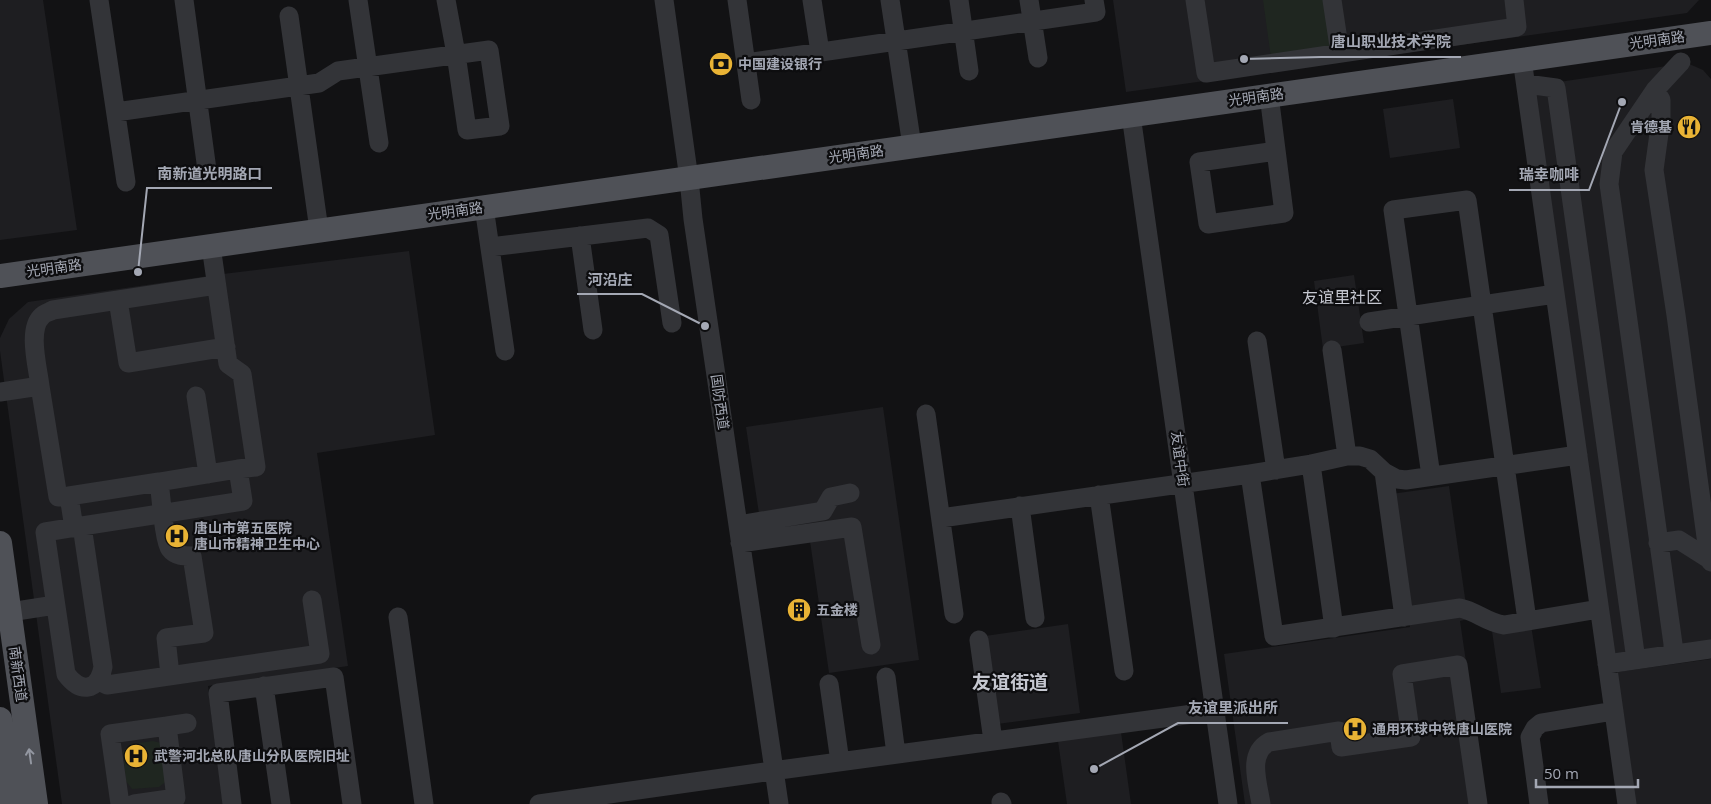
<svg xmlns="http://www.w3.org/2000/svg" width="1711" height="804" viewBox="0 0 1711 804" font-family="'Open Sans','Noto Sans SC',sans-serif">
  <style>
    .built { fill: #1e1e21 }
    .green { fill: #1f2620 }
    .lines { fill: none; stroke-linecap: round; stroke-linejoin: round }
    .minor { stroke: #333438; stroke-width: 19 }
    .major { stroke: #4f5157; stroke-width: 24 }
    .oneway { stroke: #9397a1 }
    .labels { text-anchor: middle; stroke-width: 4.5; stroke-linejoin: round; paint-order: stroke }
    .street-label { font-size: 14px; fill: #a4a8b4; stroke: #0d0d0f }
    .poi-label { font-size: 14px; font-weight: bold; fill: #a4a8b4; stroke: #0d0d0f; text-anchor: start }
    .quarter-label { font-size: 16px; fill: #c5c7d0; stroke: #0d0d0f }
    .district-label { font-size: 19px; font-weight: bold; fill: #c5c7d0; stroke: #0d0d0f }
    .leader { fill: none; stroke: #a4a8b4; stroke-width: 2 }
    .callout-dot { fill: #a4a8b4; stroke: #0d0d0f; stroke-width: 2 }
    .callout-label { font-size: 15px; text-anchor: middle; font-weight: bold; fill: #a4a8b4; stroke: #0d0d0f; stroke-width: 4.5; stroke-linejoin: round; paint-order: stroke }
  </style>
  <rect width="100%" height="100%" fill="#121214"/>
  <path class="built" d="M0,0H43L77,230L0,240Z
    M1113,0H1699L1687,13L1126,92Z
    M1687,63L1703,70L1711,79V645L1615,658L1532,86Z
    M1453,99L1460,148L1390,158L1383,109Z
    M409,251L435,435L317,453L348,666L208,686L223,804H62L0,351V338L9,319L28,302L223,274Z
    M1354,275L1364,343L1323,349L1314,281Z
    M883,407L919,660L829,673L810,541L764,547L746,427Z
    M1449,486L1468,619L1460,621L1487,804H1245L1224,654L1410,627L1391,494Z
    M1068,624L1080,713L997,724L985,636Z
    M1531,625L1541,688L1501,693L1492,631Z
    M1711,659V804H1635L1617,672Z
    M1120,725L1131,804H1067L1057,734Z"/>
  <path class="green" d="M1263,0H1328L1334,42L1328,50L1271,58Z
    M153,741L161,743L168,780L159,787L132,789L126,781L123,752L131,744Z"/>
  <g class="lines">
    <path class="minor" d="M99,0L126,182
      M184,0L207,170
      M358,0L379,143
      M664,0L689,179L693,219L779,804
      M737,0L751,100
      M812,0L820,52
      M890,0L912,146
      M959,0L969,71
      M1029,0L1038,58
      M1195,0L1206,73L1517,27L1514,0
      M1332,0L1340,53
      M289,16L319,230
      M1522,59L1627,804
      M746,63L1096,12L1094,0
      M1526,84L1556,88L1636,660
      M1655,90L1661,100V119L1654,170L1676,315L1709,559L1711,562
      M1269,95L1284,213L1208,224L1199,162L1276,151
      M116,112L319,83L338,71L489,50L500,126L467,130L456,54L446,0
      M1131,115L1228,804
      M484,207L505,351
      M580,236L593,330
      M211,246L228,364L242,374L256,467L238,469
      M490,247L648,228L659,235L672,323
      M118,300L128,363L226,347
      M1369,322L1555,294
      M1257,341L1276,470
      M1332,350L1347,456
      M40,386C38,368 27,329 42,316C44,313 50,312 53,310L216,285
      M0,392L40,386L58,497L69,496
      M196,396L208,474
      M926,414L954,614
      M1311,464L1334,628
      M1384,472L1404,617
      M1250,474L1274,636L1460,608C1476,611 1487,623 1504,625L1599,609
      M1431,476L1393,210L1467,200L1527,620
      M1099,495L1124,671
      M1020,506L1035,618
      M941,518L1250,474L1311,464L1347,456H1360L1370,459L1384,472L1397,479L1406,480L1578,455
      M738,525L823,511L831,497L850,493
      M82,526L243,501L238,469L159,482C161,494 164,542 170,549C175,556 184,556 192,556L204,633L166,638L170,675
      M82,526L103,667C98,692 80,693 66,674L45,532Z
      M74,528L69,496L159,482
      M740,543L852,527L871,645
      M1658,543L1679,540L1709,559
      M10,612L55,605
      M398,617L424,804
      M979,640L993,741
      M1673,654V644L1609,184L1613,152L1655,90L1681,62
      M1607,664L1711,649
      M886,677L896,754
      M99,681L107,685L320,654L312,600
      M829,684L840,762
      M264,686L281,804
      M167,726L187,723
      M1001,802L1002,804
      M120,804L110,734L167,726L176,798L134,804
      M232,804L218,693L334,677L352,804
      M539,804L758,773L1215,711
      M1261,804C1258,783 1247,754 1269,742L1339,731L1341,747L1411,737L1402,674L1458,665L1478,804
      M1539,804L1530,737L1535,728L1541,723L1614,711"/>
    <path class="major" d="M0,276L1711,33
      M0,543L36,804
      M0,719L12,804"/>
  </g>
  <defs><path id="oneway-shaft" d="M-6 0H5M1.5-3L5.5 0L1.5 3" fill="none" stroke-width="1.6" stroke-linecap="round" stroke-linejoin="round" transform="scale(1.25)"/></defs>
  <use class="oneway" href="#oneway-shaft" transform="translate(30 756) rotate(-98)"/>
  <defs>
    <g id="bank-disc" transform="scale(1.25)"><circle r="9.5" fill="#e9b335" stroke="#0d0d0f"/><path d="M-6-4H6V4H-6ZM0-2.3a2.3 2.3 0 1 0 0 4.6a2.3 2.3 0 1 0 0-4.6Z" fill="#111"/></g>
    <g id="restaurant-disc" transform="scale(1.25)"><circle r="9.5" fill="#e9b335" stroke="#0d0d0f"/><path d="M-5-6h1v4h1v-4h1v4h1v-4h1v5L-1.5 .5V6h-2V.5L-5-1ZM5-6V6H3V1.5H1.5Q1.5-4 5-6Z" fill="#111"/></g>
    <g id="hospital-disc" transform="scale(1.25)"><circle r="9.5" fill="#e9b335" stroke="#0d0d0f"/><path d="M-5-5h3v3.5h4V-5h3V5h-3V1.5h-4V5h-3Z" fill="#111"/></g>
    <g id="building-disc" transform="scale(1.25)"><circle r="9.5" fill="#e9b335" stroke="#0d0d0f"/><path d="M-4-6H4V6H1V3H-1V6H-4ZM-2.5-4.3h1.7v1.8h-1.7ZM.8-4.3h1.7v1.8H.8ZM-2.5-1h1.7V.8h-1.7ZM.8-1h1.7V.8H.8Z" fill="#111"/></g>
  </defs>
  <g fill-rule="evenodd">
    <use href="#bank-disc" x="721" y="64"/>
    <use href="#restaurant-disc" x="1689" y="127"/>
    <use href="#hospital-disc" x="177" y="536"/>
    <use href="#building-disc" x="799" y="610"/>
    <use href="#hospital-disc" x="1355" y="729"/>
    <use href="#hospital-disc" x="136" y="756"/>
  </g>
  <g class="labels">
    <g class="street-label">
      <text transform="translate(1657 40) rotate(-8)" y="5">光明南路</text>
      <text transform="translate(1256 97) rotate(-8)" y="5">光明南路</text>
      <text transform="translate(856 154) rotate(-8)" y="5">光明南路</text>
      <text transform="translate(455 211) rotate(-8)" y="5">光明南路</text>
      <text transform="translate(54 268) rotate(-8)" y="5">光明南路</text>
      <text transform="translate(720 402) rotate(82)" y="5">国防西道</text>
      <text transform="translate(1180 459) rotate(82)" y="5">友谊中街</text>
      <text transform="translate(18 674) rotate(82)" y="5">南新西道</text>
    </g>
    <g class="poi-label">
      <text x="738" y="69">中国建设银行</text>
      <text x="1672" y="132" text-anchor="end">肯德基</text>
      <text x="194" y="533">唐山市第五医院<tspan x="194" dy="16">唐山市精神卫生中心</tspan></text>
      <text x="816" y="615">五金楼</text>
      <text x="1372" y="734">通用环球中铁唐山医院</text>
      <text x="154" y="761">武警河北总队唐山分队医院旧址</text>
    </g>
    <g class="quarter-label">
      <text x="1342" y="303">友谊里社区</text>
    </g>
    <g class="district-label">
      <text x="1010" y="689">友谊街道</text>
    </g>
  </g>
  <path class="leader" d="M1244 59L1321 57H1461M138 272L147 188H272M1622 102L1589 190H1509M705 326L642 294H577M1094 769L1178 723H1288"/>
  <g class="callout-dot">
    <circle cx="1244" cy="59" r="5"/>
    <circle cx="138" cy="272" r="5"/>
    <circle cx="1622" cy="102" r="5"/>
    <circle cx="705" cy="326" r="5"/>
    <circle cx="1094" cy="769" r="5"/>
  </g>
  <g class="callout-label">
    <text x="1391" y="47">唐山职业技术学院</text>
    <text x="210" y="179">南新道光明路口</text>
    <text x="1549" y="180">瑞幸咖啡</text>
    <text x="610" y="285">河沿庄</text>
    <text x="1233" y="713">友谊里派出所</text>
  </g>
  <path d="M1536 779v8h102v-8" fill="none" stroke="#a4a8b4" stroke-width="2.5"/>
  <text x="1544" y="779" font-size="15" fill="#a4a8b4" stroke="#0d0d0f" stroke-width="4" paint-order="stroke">50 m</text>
</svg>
